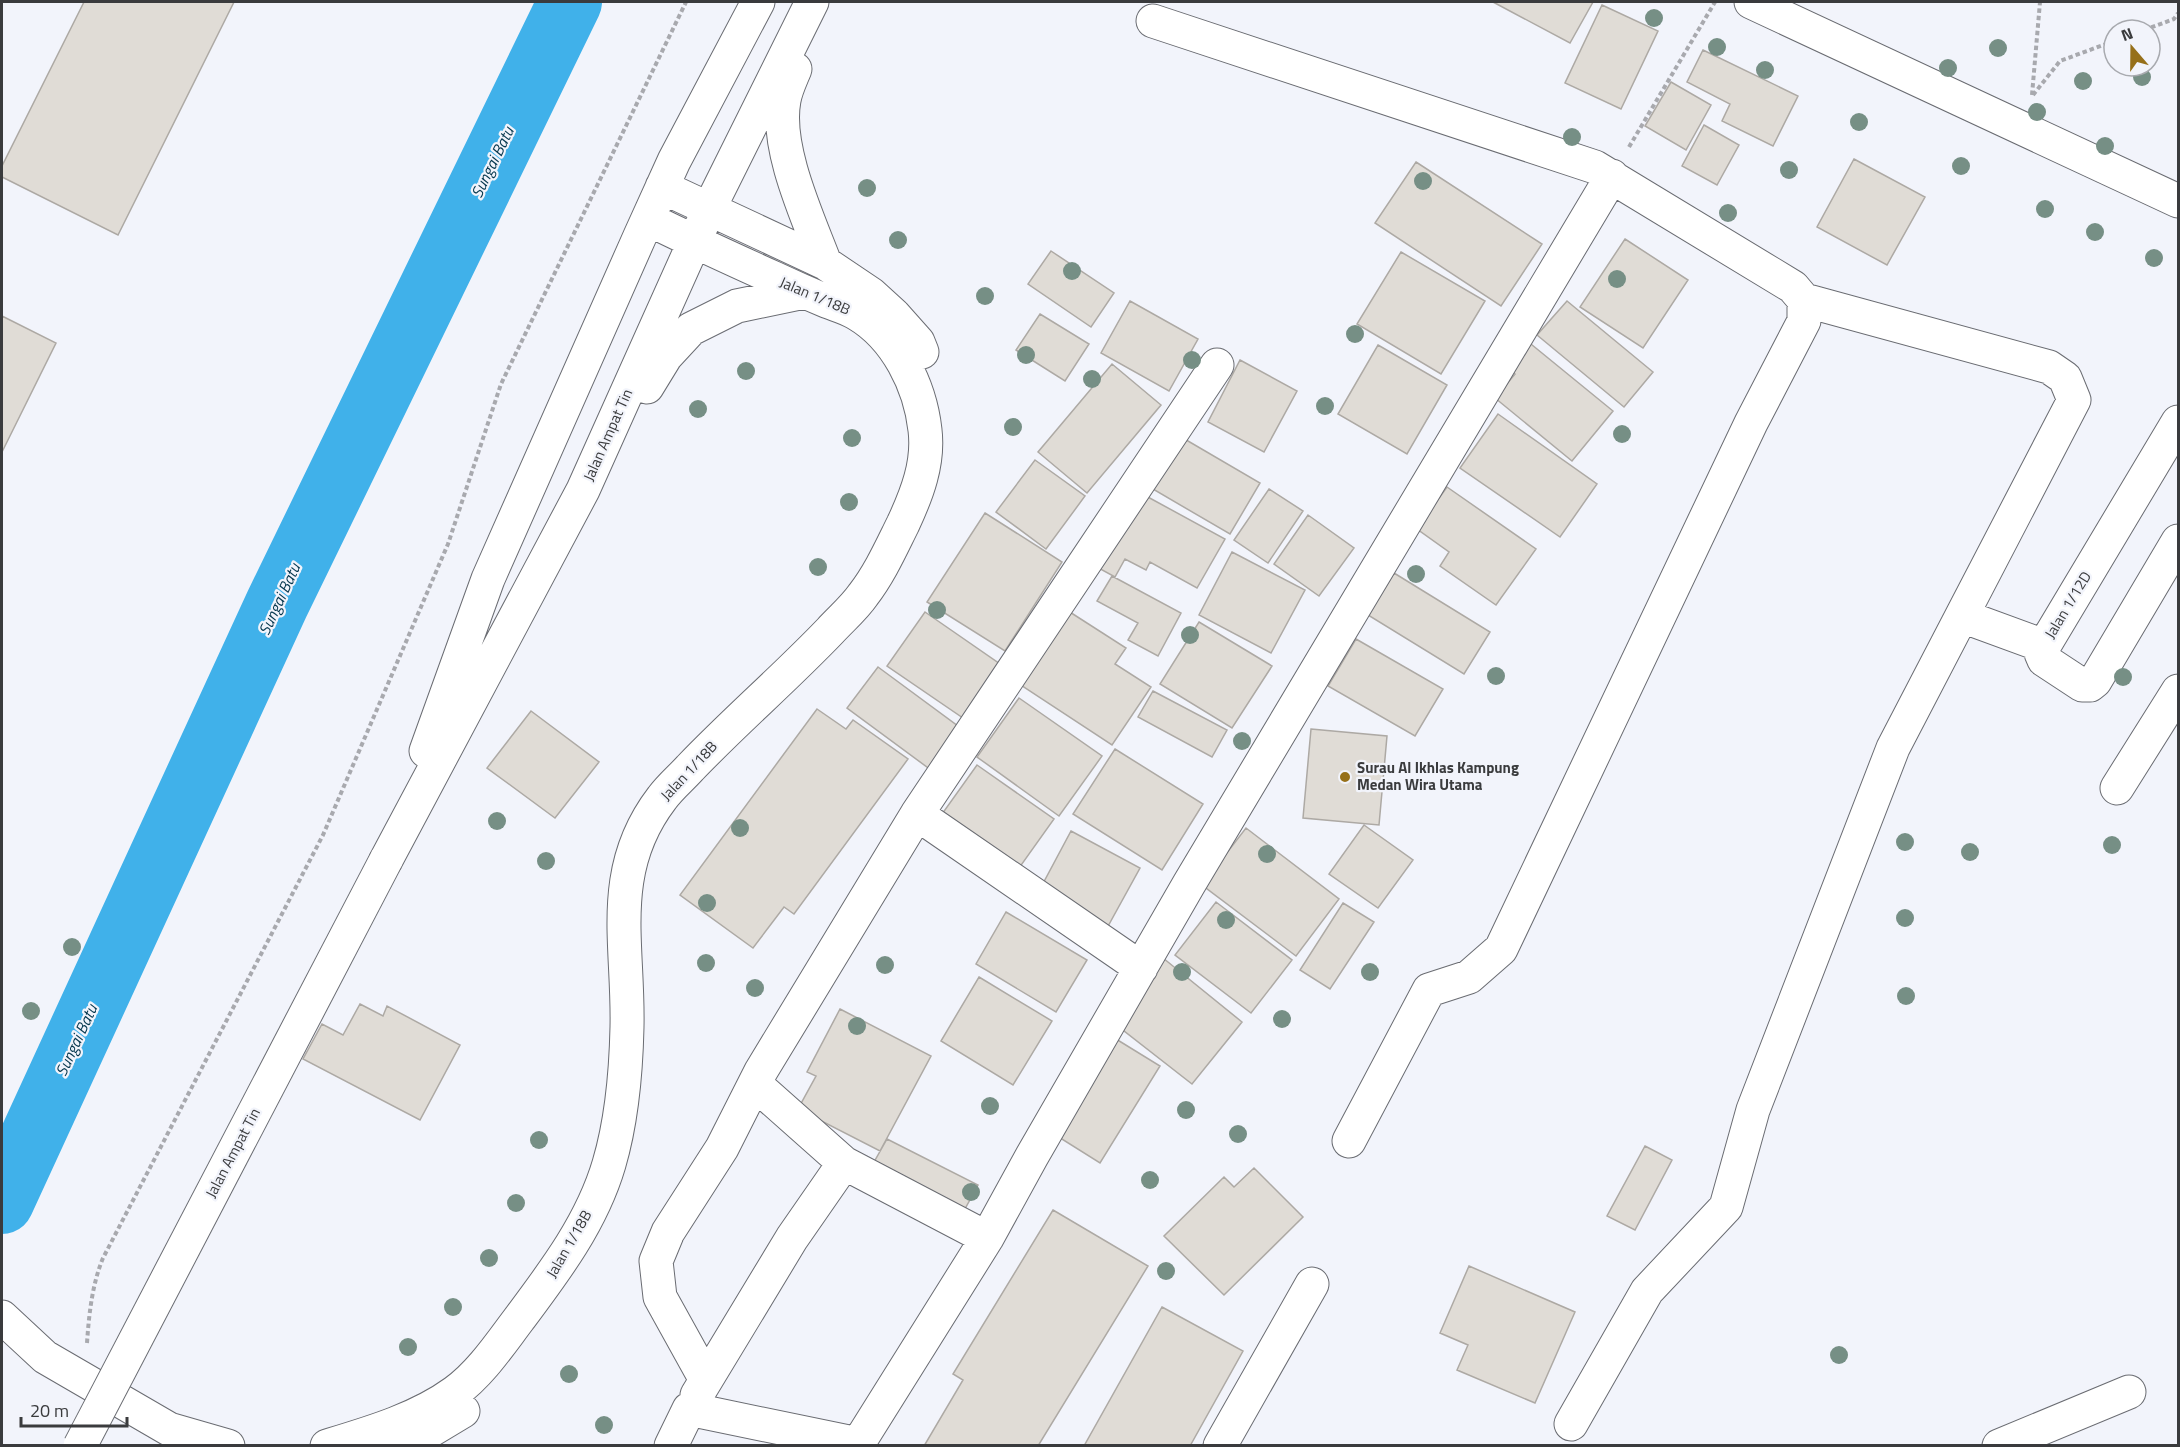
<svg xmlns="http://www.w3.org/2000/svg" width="2180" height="1447" viewBox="0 0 2180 1447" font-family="'Titillium Web',sans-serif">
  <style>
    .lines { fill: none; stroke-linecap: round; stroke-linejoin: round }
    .river { stroke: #40b1ea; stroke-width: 64 }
    .building { fill: #e0dcd6; stroke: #ada9a4; stroke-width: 1.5 }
    .minor-casing { stroke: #6a6c72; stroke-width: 35 }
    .path { stroke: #a8a9ae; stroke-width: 4; stroke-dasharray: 4.5 3; stroke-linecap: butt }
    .minor { stroke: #fff; stroke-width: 33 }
    .minor-bridge-casing { stroke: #6a6c72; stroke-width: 35; stroke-linecap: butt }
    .minor-bridge { stroke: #fff; stroke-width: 33 }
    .tree { fill: #768f85 }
    .poi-dot { fill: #96701a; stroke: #f2f4fb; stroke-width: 2 }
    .labels { text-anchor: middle; stroke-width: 4.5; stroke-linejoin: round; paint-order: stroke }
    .street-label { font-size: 15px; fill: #3a3b3d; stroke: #f2f4fb }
    .poi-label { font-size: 15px; font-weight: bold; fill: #3a3b3d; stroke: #f2f4fb; text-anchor: start }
    .water-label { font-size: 16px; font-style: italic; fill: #04364d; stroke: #f2f4fb }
  </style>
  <rect width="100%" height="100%" fill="#f2f4fb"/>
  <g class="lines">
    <path class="river" d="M2,1202L277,604L570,2"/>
  </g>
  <path class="building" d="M84,2H234L118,235L2,177V166Z
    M1493,2H1593L1570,43Z
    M1602,5L1658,31L1621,109L1565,83Z
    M1703,50L1798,96L1773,146L1722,121L1730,104L1687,82Z
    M1671,82L1711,105L1686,150L1645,126Z
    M1704,125L1739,145L1717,185L1682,166Z
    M1854,159L1925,197L1887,265L1817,227Z
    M1416,162L1542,244L1501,306L1375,223Z
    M1625,239L1688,280L1643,348L1580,307Z
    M1051,251L1114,293L1091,327L1028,284Z
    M1401,252L1485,301L1441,374L1357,324Z
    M1130,301L1198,339L1169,391L1101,353Z
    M1567,301L1653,372L1624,407L1537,335Z
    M1040,314L1089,344L1065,381L1016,350Z
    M2,316L56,343L2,452Z
    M1526,340L1613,411L1572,461L1495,398L1515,374L1505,366Z
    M1378,345L1447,385L1407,454L1338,414Z
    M1240,360L1297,391L1264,452L1208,422Z
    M1112,364L1161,405L1087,493L1038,452Z
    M1498,414L1597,484L1560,537L1460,468Z
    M1176,434L1260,483L1230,534L1146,485Z
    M1035,460L1085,496L1046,549L996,512Z
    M1447,487L1536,549L1496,605L1440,566L1449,552L1417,529Z
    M1269,489L1303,511L1268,563L1234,540Z
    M1146,496L1225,539L1197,588L1150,562L1146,570L1125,559L1115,577L1093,565L1117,523L1128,528Z
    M985,513L1062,562L1005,651L927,602Z
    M1308,515L1354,548L1319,596L1274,564Z
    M1232,552L1305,590L1271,653L1199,615Z
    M1394,573L1490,632L1464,674L1368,615Z
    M1112,576L1181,613L1158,656L1128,640L1138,623L1097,601Z
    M1062,607L1126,648L1115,664L1151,687L1112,745L1013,680Z
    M925,612L1000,664L963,718L887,666Z
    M1199,622L1272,666L1232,728L1160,684Z
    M1356,639L1443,689L1415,736L1328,686Z
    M878,667L966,732L935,773L847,708Z
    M1153,691L1227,730L1212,757L1138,717Z
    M1019,698L1102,756L1059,816L977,757Z
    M817,709L846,729L853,720L908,759L794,914L784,907L753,948L680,895Z
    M531,711L599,762L555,818L487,768Z
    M1311,729L1387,736L1379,825L1303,818Z
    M1115,749L1203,804L1162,870L1073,814Z
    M977,765L1054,819L1014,875L937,821Z
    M1364,825L1413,860L1378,908L1329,874Z
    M1246,828L1339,899L1296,956L1202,885Z
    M1071,831L1140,868L1107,928L1039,891Z
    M1216,902L1292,960L1251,1013L1175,955Z
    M1343,903L1374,922L1330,989L1300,970Z
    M1006,912L1087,960L1056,1012L976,964Z
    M1163,958L1242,1022L1192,1084L1119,1027Z
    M979,977L1052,1021L1013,1085L941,1041Z
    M360,1004L383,1016L387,1006L460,1045L420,1120L303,1059L322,1024L343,1035Z
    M840,1009L931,1056L880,1151L798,1109L816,1076L807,1072Z
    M1116,1039L1160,1066L1100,1163L1057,1136Z
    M887,1139L978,1185L960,1218L869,1171Z
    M1645,1146L1672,1160L1635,1230L1607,1216Z
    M1254,1168L1303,1217L1224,1295L1164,1236L1224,1177L1234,1187Z
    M1053,1210L1148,1266L1038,1446H924L963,1380L953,1374Z
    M1469,1266L1575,1312L1535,1403L1457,1370L1468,1345L1440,1333Z
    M1162,1307L1243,1351L1190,1446H1084Z"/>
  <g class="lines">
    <g class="minor-casing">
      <path id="minor" d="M1751,2L2178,201
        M1153,21L1595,167L1793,287L1804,300V321L1751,423L1501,949L1469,977L1429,990L1349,1141
        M795,69C791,79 786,89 784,100C775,148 808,218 825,263
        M662,187L825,263L871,294L894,315L918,342L922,352
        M647,387L666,356L691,329L737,306L804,292
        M2178,422L2044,646L2041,653L2044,660L2082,685H2090L2095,681L2178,541
        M1962,616L2044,646
        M426,751L488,579L640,236L674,161L758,2
        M2117,788L2178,691
        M917,814L1141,968
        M386,860L583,490L709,209L812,2
        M755,1084L844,1163
        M2,1317L45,1357L169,1429L228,1446
        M706,1380L660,1297L656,1261L668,1232L722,1148L761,1071L917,814L1217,365
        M697,1395L792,1238L844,1163L987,1238
        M1571,1424L1647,1291L1726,1207L1753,1110L1893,748L2074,400L2065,378L2049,367L1804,300
        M327,1446C370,1433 418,1419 455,1392C481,1373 500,1344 519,1319C555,1271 592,1222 609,1164C622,1120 626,1073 627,1027C629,944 606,871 662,798C670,787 681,778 690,768C735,721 785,678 830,631C841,619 854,608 863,595C880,573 891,548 903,524C917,494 929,463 925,430C920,385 896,337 857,314C848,308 836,305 826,301C809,294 791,286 774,278C732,259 690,240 648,219
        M405,1446L463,1411
        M671,1446L689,1409L858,1444L987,1238L1032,1156L1189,884L1612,176
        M1220,1446L1312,1284
        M1999,1446L2129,1392"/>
    </g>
    <path class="path" d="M2144,30L2174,19L2178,13
      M2032,95L2040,2
      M2033,95L2060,61L2114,41
      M1629,147L1715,2
      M87,1343C89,1314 92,1285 103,1258L323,835L448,544L501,384L686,2"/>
    <use href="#minor" class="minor"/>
    <g class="minor-bridge-casing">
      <path id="minor-bridge" d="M80,1446L386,860"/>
    </g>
    <use href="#minor-bridge" class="minor-bridge"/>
  </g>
  <g class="tree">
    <circle cx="1654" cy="18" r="9"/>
    <circle cx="1717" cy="47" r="9"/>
    <circle cx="1998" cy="48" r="9"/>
    <circle cx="1948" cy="68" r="9"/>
    <circle cx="1765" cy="70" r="9"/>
    <circle cx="2142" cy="77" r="9"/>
    <circle cx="2083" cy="81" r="9"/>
    <circle cx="2037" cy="112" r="9"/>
    <circle cx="1859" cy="122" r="9"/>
    <circle cx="1572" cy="137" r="9"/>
    <circle cx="2105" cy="146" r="9"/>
    <circle cx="1961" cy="166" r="9"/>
    <circle cx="1789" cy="170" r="9"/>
    <circle cx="1423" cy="181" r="9"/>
    <circle cx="867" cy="188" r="9"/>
    <circle cx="2045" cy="209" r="9"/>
    <circle cx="1728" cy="213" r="9"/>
    <circle cx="2095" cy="232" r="9"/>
    <circle cx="898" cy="240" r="9"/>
    <circle cx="2154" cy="258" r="9"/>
    <circle cx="1072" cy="271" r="9"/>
    <circle cx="1617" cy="279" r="9"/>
    <circle cx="985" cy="296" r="9"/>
    <circle cx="1355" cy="334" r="9"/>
    <circle cx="1026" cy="355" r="9"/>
    <circle cx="1192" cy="360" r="9"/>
    <circle cx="746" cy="371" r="9"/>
    <circle cx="1092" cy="379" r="9"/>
    <circle cx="1325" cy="406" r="9"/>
    <circle cx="698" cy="409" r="9"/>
    <circle cx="1013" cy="427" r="9"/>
    <circle cx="1622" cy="434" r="9"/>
    <circle cx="852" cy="438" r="9"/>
    <circle cx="849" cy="502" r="9"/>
    <circle cx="818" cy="567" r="9"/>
    <circle cx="1416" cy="574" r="9"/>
    <circle cx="937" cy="610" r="9"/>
    <circle cx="1190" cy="635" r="9"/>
    <circle cx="1496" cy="676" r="9"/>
    <circle cx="2123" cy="677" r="9"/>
    <circle cx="1242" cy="741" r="9"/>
    <circle cx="497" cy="821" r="9"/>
    <circle cx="740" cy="828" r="9"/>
    <circle cx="1905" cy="842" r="9"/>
    <circle cx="2112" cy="845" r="9"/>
    <circle cx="1970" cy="852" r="9"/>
    <circle cx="1267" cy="854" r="9"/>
    <circle cx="546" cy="861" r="9"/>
    <circle cx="707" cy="903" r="9"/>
    <circle cx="1905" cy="918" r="9"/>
    <circle cx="1226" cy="920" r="9"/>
    <circle cx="72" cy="947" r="9"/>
    <circle cx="706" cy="963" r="9"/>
    <circle cx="885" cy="965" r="9"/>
    <circle cx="1182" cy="972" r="9"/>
    <circle cx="1370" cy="972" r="9"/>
    <circle cx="755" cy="988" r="9"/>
    <circle cx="1906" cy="996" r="9"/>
    <circle cx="31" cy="1011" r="9"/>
    <circle cx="1282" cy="1019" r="9"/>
    <circle cx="857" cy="1026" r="9"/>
    <circle cx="990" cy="1106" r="9"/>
    <circle cx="1186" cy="1110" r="9"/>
    <circle cx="1238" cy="1134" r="9"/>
    <circle cx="539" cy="1140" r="9"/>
    <circle cx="1150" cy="1180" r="9"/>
    <circle cx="971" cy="1192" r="9"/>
    <circle cx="516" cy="1203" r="9"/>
    <circle cx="489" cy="1258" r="9"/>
    <circle cx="1166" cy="1271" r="9"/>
    <circle cx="453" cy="1307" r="9"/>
    <circle cx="408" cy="1347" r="9"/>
    <circle cx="1839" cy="1355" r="9"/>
    <circle cx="569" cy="1374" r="9"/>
    <circle cx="604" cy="1425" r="9"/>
  </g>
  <circle class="poi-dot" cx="1345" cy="777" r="6"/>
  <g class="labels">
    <g class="street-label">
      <text transform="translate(815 296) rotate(23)" y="5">Jalan 1/18B</text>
      <text transform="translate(608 435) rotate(-66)" y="5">Jalan Ampat Tin</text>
      <text transform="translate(2068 605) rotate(-59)" y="5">Jalan 1/12D</text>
      <text transform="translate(689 771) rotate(-47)" y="5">Jalan 1/18B</text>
      <text transform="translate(233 1153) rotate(-62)" y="5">Jalan Ampat Tin</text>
      <text transform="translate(569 1244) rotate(-60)" y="5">Jalan 1/18B</text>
    </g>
    <g class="poi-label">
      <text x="1357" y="773">Surau Al Ikhlas Kampung<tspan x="1357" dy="17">Medan Wira Utama</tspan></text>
    </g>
    <g class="water-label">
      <text transform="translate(492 162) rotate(-64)" y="6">Sungai Batu</text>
      <text transform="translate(279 599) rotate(-65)" y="6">Sungai Batu</text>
      <text transform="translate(76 1040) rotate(-65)" y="6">Sungai Batu</text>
    </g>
  </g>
  <rect width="2180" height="1447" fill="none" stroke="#3a3b3d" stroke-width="6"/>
  <g transform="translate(2132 48) rotate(340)"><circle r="28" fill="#f2f4fb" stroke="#a8aaaf" stroke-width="1.5"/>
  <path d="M0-4.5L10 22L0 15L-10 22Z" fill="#96701a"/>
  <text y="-9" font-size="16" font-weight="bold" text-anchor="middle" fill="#3a3b3d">N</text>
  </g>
  <path d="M21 1417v9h106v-9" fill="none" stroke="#3a3b3d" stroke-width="3"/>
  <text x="30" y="1417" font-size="18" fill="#3a3b3d" stroke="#f2f4fb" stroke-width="4.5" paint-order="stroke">20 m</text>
</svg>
